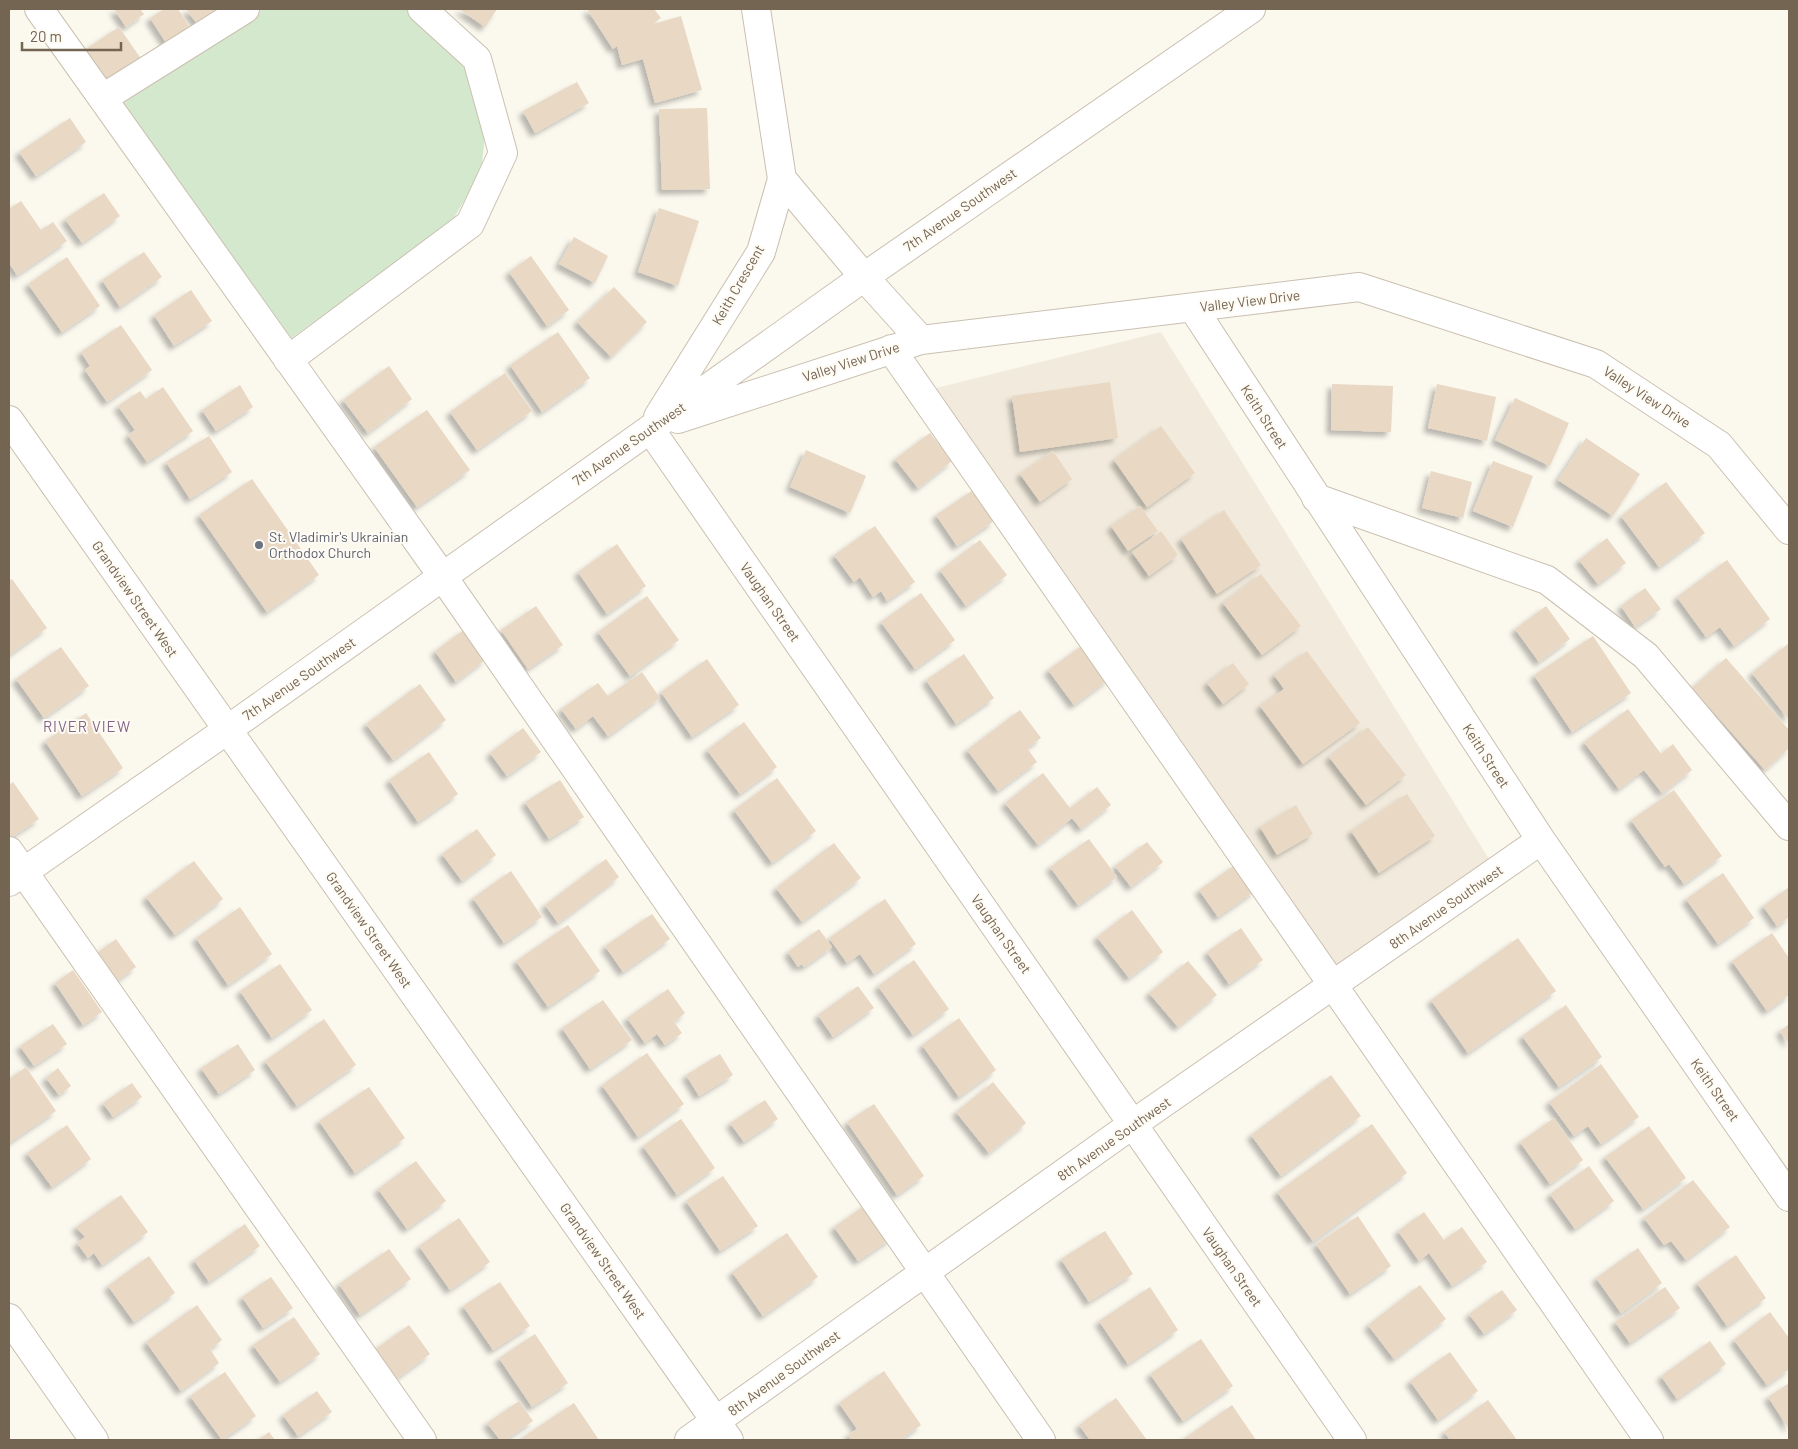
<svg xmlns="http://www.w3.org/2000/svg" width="1798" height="1449" viewBox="0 0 1798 1449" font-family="Barlow,sans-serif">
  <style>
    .residential { fill: #f2ebdd }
    .green { fill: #d4e8cd }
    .building { fill: #e8d8c4; filter: url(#shadow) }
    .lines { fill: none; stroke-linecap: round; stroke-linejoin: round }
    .minor-casing { stroke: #cac0b1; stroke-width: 30 }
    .minor { stroke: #fff; stroke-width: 28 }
    .worship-dot { fill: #6b7280; stroke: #fefbf4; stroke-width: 2 }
    .labels { text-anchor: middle; stroke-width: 4; stroke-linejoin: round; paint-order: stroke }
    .street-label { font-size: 14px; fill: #746452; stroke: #fefbf4 }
    .worship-label { font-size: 14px; fill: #5b616d; stroke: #fefbf4; text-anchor: start }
    .neighbourhood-label { font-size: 15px; letter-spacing: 1px; fill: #826689; stroke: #fefbf4 }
  </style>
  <defs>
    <filter id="shadow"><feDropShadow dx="-4.5" dy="4.5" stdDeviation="2.5" flood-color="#0004"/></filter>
  </defs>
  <rect width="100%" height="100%" fill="#fbf8ee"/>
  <path class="residential" d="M1161,332L1489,859L1337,975L928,390Z"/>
  <path class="green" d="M258,9H407L429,20L457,54L475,89L486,126L481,173L452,221L285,343L118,107L251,11Z"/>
  <path class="building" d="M114,9H140L144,14L126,27Z
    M164,9H178L194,34L170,49L150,18Z
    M186,9H219L198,25Z
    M459,9H497L485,27Z
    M587,9H654L661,18L650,25L681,16L702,90L655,103L643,59L622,65L617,46L613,49Z
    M119,27L144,63L111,85L86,49Z
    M577,82L589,103L535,133L523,111Z
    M707,108L710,189L662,190L659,109Z
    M70,118L86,142L36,176L19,152Z
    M104,193L120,216L82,243L65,219Z
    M21,201L41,230L53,222L67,241L17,275L9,263V209Z
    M659,208L699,221L678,286L638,272Z
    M574,237L608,256L595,283L559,264Z
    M144,252L162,277L120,307L102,280Z
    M531,256L569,310L547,326L509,272Z
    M67,257L100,306L62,332L28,284Z
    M614,287L647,322L611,357L577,322Z
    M191,290L212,321L174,346L154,315Z
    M121,325L152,370L107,402L85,370L90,366L81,352Z
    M558,332L590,378L542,412L510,365Z
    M389,366L412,399L368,433L343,400Z
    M505,373L532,411L477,450L450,412Z
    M1110,382L1118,438L1020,452L1012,396Z
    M1332,384L1393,386L1391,432L1331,430Z
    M1437,384L1496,397L1487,441L1428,428Z
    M240,385L253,407L216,431L202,410Z
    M163,387L193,431L147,462L128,435L135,430L118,406L140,391L146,399Z
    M1515,398L1569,423L1550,466L1495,440Z
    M427,410L470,470L417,507L374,447Z
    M1161,426L1195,473L1147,507L1114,460Z
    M930,433L952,461L918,488L895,459Z
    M209,436L232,472L190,499L166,462Z
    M1586,438L1640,474L1613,516L1558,480Z
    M806,450L866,476L850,513L790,487Z
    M1053,451L1072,479L1040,502L1020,474Z
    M1493,461L1533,476L1513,527L1473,511Z
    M1431,471L1472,482L1463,518L1422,508Z
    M252,479L319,575L267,612L199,515Z
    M1666,482L1705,533L1659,567L1621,516Z
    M973,490L994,521L957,546L936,515Z
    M1140,506L1158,531L1128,551L1111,526Z
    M1224,510L1261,565L1217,594L1181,539Z
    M875,526L915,582L887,601L881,591L873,597L860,577L854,582L834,555Z
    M1161,531L1178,555L1149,576L1132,552Z
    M1607,538L1626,563L1598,584L1579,560Z
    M980,540L1007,575L966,606L940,570Z
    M617,544L646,586L607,614L578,572Z
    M1727,560L1770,619L1734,646L1720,627L1706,637L1677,597Z
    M1261,574L1301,626L1262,655L1223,603Z
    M12,579L47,628L9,655V581Z
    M1645,588L1661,609L1635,627L1621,606Z
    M921,593L955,640L915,669L881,622Z
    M647,596L679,640L630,676L598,632Z
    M536,606L563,645L528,669L501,630Z
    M1546,606L1570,639L1539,662L1515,629Z
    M465,629L486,659L456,682L435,651Z
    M1593,636L1631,693L1572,732L1534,675Z
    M1789,643V720L1752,673Z
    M1084,644L1109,679L1074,705L1048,670Z
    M61,647L89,686L44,718L16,679Z
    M1307,651L1360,723L1303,764L1260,706L1284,689L1274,675Z
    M964,654L994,698L956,724L926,680Z
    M1726,658L1789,730V748L1765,770L1692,688Z
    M707,659L739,705L692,737L661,692Z
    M1233,663L1249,684L1223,704L1207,683Z
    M642,672L660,698L608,736L593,716L576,729L561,709L598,683L608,696Z
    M420,684L446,720L393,760L366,724Z
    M1628,709L1661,754L1673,744L1692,770L1662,793L1644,770L1619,789L1584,742Z
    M1020,710L1041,738L1027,748L1037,762L998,791L967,750Z
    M86,713L123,768L82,796L45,741Z
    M744,722L777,767L740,794L707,750Z
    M1368,727L1406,775L1366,805L1329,757Z
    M523,728L541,752L507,776L490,753Z
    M429,752L458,794L418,822L389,780Z
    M1043,773L1070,808L1097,787L1111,805L1081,829L1072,818L1038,845L1005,803Z
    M777,778L816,831L772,863L734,810Z
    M560,780L584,817L549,839L525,802Z
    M13,782L39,819L9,839V785Z
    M1674,790L1722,856L1684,884L1669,864L1665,867L1631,820Z
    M1407,794L1435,836L1379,873L1351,831Z
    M1296,805L1313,834L1277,855L1260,827Z
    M477,829L496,855L462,881L442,854Z
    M1089,839L1117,877L1078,905L1050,867Z
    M1147,842L1163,862L1131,887L1115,866Z
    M834,843L861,878L802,922L776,888Z
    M606,859L619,877L558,923L545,905Z
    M194,861L223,899L175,935L146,897Z
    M1236,864L1255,891L1218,917L1199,890Z
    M511,871L542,917L504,943L473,898Z
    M1723,873L1754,918L1718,944L1686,899Z
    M1789,887V917L1777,926L1763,906Z
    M885,899L916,944L874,974L860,954L847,963L829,938Z
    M240,907L272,954L228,985L196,938Z
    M1132,910L1163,952L1129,978L1097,937Z
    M652,914L670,939L623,972L605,946Z
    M568,925L600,971L548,1007L516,961Z
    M1241,928L1263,960L1229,984L1207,952Z
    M819,929L832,947L804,967L802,964L798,967L788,952Z
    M1772,933L1789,958V995L1767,1011L1732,961Z
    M1518,938L1556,991L1468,1053L1431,1000Z
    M116,939L136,967L114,983L93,956Z
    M914,960L949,1009L913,1035L878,986Z
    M1188,961L1217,995L1178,1027L1149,993Z
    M280,964L312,1010L272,1038L240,991Z
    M73,970L102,1012L83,1025L55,983Z
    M858,986L874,1008L833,1037L818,1015Z
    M668,989L685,1013L674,1022L682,1033L665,1045L657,1034L645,1043L627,1018Z
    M603,1000L632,1040L590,1069L562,1028Z
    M1566,1005L1602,1057L1559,1087L1522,1036Z
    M959,1018L996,1070L959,1097L922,1045Z
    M324,1019L356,1065L297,1106L265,1061Z
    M53,1024L67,1044L34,1066L20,1046Z
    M1789,1024V1044L1780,1031Z
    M238,1044L255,1070L219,1094L201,1068Z
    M647,1053L684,1104L638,1137L602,1085Z
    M720,1054L733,1075L699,1096L686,1075Z
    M1601,1064L1639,1117L1601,1144L1588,1126L1574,1136L1549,1102Z
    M26,1067L56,1111L9,1143V1079Z
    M58,1068L71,1086L59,1095L46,1078Z
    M1331,1075L1361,1116L1281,1176L1251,1135Z
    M993,1082L1026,1123L989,1153L956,1112Z
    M132,1083L142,1097L113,1117L103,1103Z
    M369,1087L405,1138L355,1173L319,1121Z
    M765,1100L778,1119L744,1142L730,1123Z
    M874,1104L924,1176L897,1195L847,1122Z
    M1554,1118L1583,1160L1550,1184L1520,1142Z
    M681,1119L715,1168L677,1195L643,1146Z
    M1372,1124L1407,1173L1313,1241L1277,1192Z
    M67,1125L91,1159L52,1187L27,1153Z
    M1649,1126L1686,1178L1643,1209L1605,1157Z
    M416,1161L446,1201L407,1229L378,1189Z
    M1589,1166L1614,1201L1575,1229L1550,1194Z
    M723,1176L758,1226L720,1251L686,1201Z
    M1693,1180L1730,1227L1686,1260L1671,1241L1664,1245L1644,1218Z
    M121,1195L148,1232L102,1265L94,1253L88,1258L77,1243L85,1237L76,1227Z
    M868,1203L892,1238L858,1261L834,1227Z
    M1424,1212L1444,1240L1462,1227L1487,1262L1452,1286L1429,1253L1419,1261L1398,1231Z
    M1358,1216L1391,1266L1350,1294L1316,1244Z
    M459,1218L490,1262L450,1290L419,1246Z
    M245,1224L260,1246L209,1282L194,1260Z
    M1105,1231L1133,1274L1089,1302L1061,1259Z
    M787,1233L818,1277L763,1316L732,1272Z
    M1638,1248L1662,1283L1621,1313L1596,1278Z
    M389,1249L411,1279L360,1315L339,1284Z
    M1736,1255L1766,1298L1727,1326L1697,1283Z
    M149,1256L175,1293L134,1322L108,1286Z
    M271,1277L293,1308L263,1328L242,1297Z
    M500,1282L530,1326L493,1350L463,1306Z
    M1420,1285L1446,1319L1394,1359L1368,1325Z
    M1150,1287L1178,1330L1128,1364L1099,1321Z
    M1665,1287L1680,1308L1630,1343L1615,1322Z
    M1502,1290L1517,1310L1484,1334L1469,1314Z
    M197,1305L222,1340L210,1349L219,1363L181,1391L146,1342Z
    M1770,1312L1789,1338V1369L1767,1385L1734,1340Z
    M294,1317L320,1354L280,1382L253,1345Z
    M409,1325L430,1354L396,1379L374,1350Z
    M535,1334L568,1383L532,1407L499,1358Z
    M1201,1339L1233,1386L1183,1421L1150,1374Z
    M1710,1341L1726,1364L1677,1399L1661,1376Z
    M1450,1352L1478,1391L1438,1420L1410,1381Z
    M884,1371L921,1425L900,1440H851L848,1435L857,1429L839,1403Z
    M225,1372L256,1416L222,1440L190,1396Z
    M1789,1383V1429L1768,1397Z
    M317,1391L332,1412L298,1436L283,1415Z
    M1116,1398L1147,1440H1090L1079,1425Z
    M1488,1400L1517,1440H1450L1444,1432Z
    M519,1401L533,1421L505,1440H500L487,1423Z
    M574,1403L599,1440H525L523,1437Z
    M1232,1405L1256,1440H1182Z
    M269,1432L275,1440H258Z"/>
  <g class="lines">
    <g class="minor-casing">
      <path id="minor" d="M39,9L443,577L1041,1440
        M103,98L245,9
        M782,179L864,277L921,340
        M1193,308L1541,840L1789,1197
        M891,349L1649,1440
        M288,360L470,224L503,153L477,59L422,9
        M658,417L761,252L782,179L756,9
        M678,419L921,340L1359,287L1596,364L1719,445L1789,530
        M9,420L729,1440
        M650,429L1352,1440
        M1316,498L1547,580L1646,656L1789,826
        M9,851L422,1440
        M9,882L227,730L864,277L1251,9
        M9,1318L94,1440
        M689,1440L1133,1124L1541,840"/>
    </g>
    <use href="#minor" class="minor"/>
  </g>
  <circle class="worship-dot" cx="259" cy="545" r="5"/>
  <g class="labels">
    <g class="street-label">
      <text transform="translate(960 210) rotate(-35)" y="5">7th Avenue Southwest</text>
      <text transform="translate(738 285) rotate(-60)" y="5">Keith Crescent</text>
      <text transform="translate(1250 301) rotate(-7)" y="5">Valley View Drive</text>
      <text transform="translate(851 362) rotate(-18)" y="5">Valley View Drive</text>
      <text transform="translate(1647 397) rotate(33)" y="5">Valley View Drive</text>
      <text transform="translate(1264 417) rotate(57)" y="5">Keith Street</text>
      <text transform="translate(629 444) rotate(-35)" y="5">7th Avenue Southwest</text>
      <text transform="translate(135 599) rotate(55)" y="5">Grandview Street West</text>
      <text transform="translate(770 602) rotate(55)" y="5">Vaughan Street</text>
      <text transform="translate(299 679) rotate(-35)" y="5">7th Avenue Southwest</text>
      <text transform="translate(1486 756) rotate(57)" y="5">Keith Street</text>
      <text transform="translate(1446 907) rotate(-35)" y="5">8th Avenue Southwest</text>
      <text transform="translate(369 930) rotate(55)" y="5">Grandview Street West</text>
      <text transform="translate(1001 934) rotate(55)" y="5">Vaughan Street</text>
      <text transform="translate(1715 1090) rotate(55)" y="5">Keith Street</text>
      <text transform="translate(1114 1139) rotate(-35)" y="5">8th Avenue Southwest</text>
      <text transform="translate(603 1261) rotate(55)" y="5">Grandview Street West</text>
      <text transform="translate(1232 1267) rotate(55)" y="5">Vaughan Street</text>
      <text transform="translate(784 1373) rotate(-36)" y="5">8th Avenue Southwest</text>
    </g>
    <g class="worship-label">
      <text x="269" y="542">St. Vladimir's Ukrainian<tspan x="269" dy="16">Orthodox Church</tspan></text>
    </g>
    <g class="neighbourhood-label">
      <text x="87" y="732">RIVER VIEW</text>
    </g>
  </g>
  <rect width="1798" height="1449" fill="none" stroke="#746452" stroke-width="20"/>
  <path d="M22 42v8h99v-8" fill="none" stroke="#746452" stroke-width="2.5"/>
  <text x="30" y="42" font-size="15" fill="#746452" stroke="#fefbf4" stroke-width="4" paint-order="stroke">20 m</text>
</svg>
